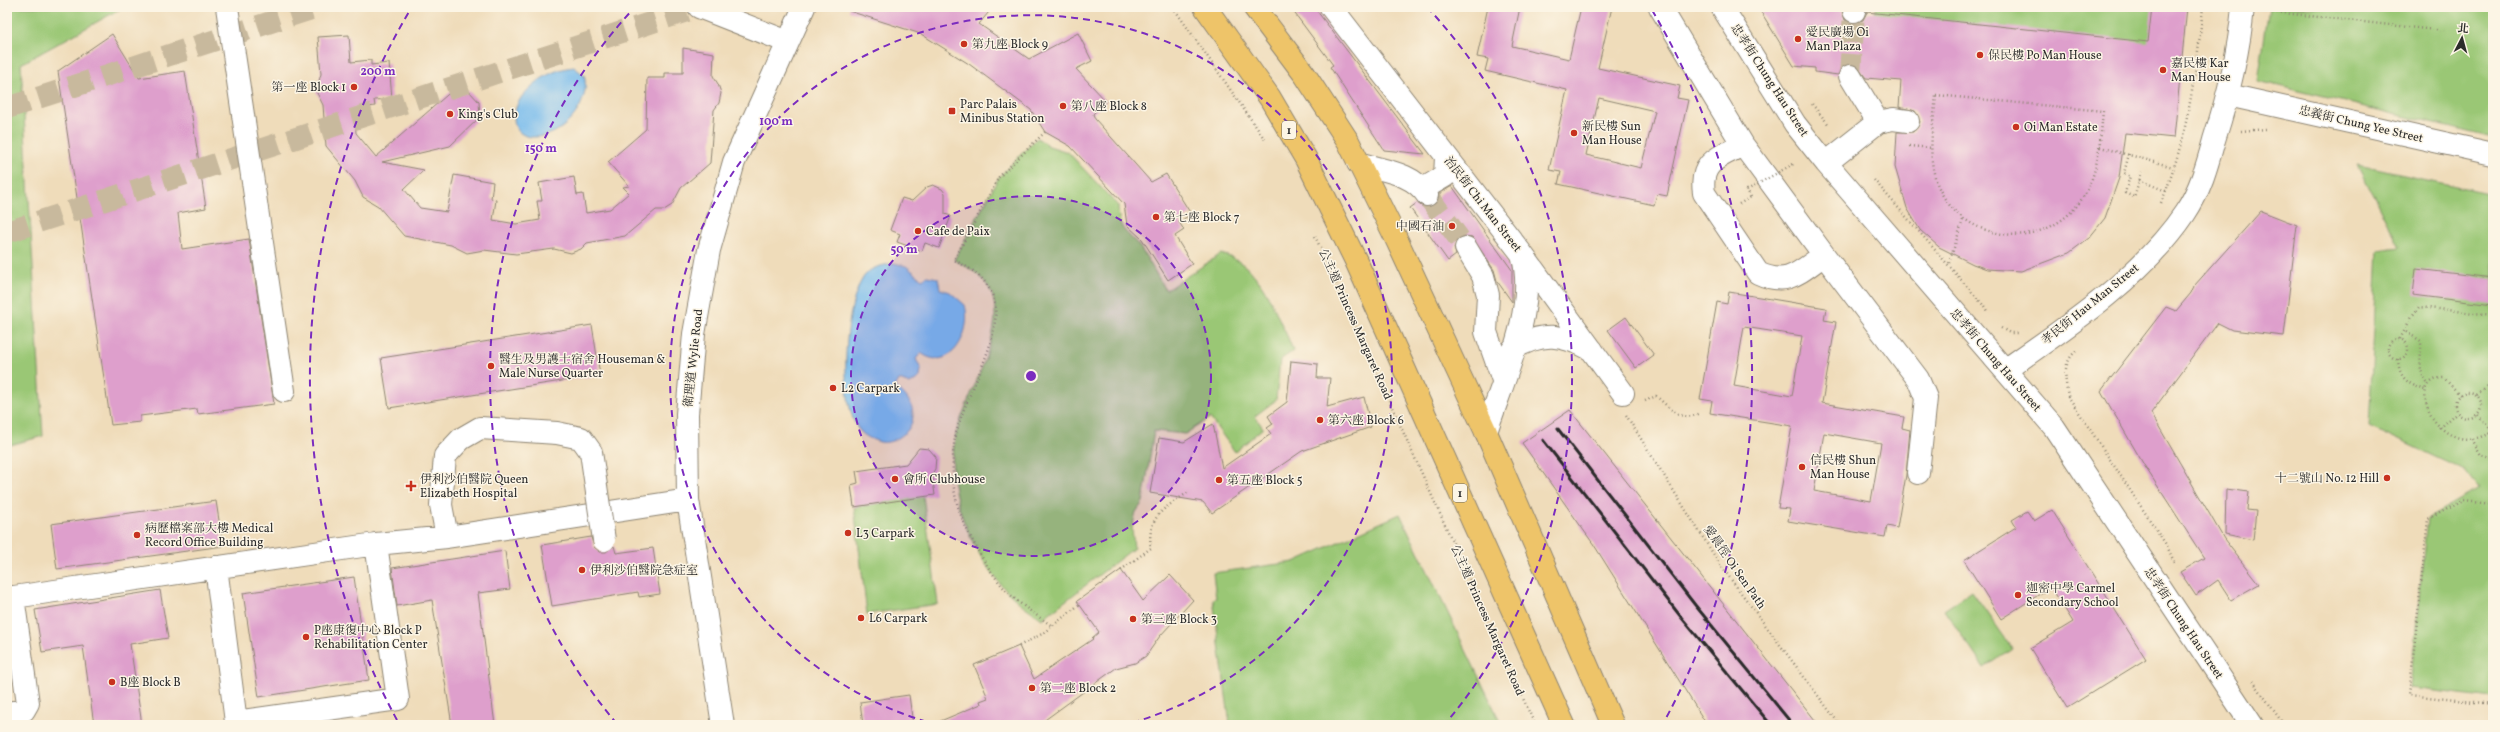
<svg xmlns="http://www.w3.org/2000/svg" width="2500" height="732" viewBox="0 0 2500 732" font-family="Vollkorn,'Noto Serif TC',serif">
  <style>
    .green { fill: #9ac775; stroke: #627950 }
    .water { fill: #77bbed; stroke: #51738c }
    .building { fill: #de9fcc; fill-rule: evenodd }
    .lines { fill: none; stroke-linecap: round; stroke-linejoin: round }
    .minor-tunnel { stroke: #c8b99d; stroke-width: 22; stroke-dasharray: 22 11; stroke-linecap: butt }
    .highway-tunnel { stroke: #c8b99d; stroke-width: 22; stroke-dasharray: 22 11; stroke-linecap: butt }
    .minor-casing { stroke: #8d8472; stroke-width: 24 }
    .highway-casing { stroke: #8d8472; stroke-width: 24 }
    .path { stroke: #8d8472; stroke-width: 2.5; stroke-dasharray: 1 3; stroke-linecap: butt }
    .minor { stroke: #fff; stroke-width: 22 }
    .highway { stroke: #eec469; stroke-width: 22 }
    .rail { stroke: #2b2b2b; stroke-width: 3 }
    .minor-bridge-casing { stroke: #8d8472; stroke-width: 24; stroke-linecap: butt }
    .path-bridge { stroke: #8d8472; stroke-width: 2.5; stroke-dasharray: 1 3; stroke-linecap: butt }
    .minor-bridge { stroke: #fff; stroke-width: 22 }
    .ring { fill: none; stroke: #7b2cbf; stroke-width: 2; stroke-dasharray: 7 5 }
    .poi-dot { fill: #c8321e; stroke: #fcf5e5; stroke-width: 1.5 }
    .labels { text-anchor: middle; stroke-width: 3; stroke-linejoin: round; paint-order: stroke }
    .shield { fill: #fcf5e5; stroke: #6a6863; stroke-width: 1 }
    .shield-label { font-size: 11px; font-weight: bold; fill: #2b2b2b }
    .poi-label { font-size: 12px; fill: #2b2b2b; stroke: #fcf5e5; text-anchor: start }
    .street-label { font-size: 12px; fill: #2b2b2b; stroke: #fcf5e5 }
    .centre { fill: #7b2cbf; stroke: #fcf5e5; stroke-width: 2 }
    .ring-label { font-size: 12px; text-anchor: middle; font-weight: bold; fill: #7b2cbf; stroke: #fcf5e5; stroke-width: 3; stroke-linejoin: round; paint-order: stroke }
  </style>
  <rect width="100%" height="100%" fill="#fcf5e5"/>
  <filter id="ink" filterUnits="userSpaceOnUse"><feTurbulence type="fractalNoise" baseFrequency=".025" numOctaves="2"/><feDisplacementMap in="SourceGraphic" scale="8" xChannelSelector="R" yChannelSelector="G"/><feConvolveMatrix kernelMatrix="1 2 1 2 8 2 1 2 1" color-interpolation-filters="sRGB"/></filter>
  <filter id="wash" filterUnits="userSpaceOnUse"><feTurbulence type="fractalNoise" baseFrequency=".012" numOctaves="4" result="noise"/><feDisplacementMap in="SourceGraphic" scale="16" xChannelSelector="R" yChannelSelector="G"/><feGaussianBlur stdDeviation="0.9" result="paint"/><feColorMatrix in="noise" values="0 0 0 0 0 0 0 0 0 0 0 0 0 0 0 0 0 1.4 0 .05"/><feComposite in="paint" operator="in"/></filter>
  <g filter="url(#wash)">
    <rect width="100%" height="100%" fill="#efdcba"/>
    <path class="green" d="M7,7H124L21,64L43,436L7,446Z
      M1876,7H2159L2152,99L1870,71Z
      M2269,7H2493V138L2258,81Z
      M1037,138L1049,146L1068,152L1118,206C1119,232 1125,229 1139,246C1149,260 1157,276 1166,290L1221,254C1254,262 1268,294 1281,323C1285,332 1290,341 1293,351L1280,360L1276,400L1255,416L1263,428L1235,452L1210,418L1185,434L1154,431L1143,502L1136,512L1132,528L1134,548L1042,619C1028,609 1013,599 1002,586C970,548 946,494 954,443C961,400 1015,325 987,285C979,273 966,266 954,260L999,177Z
      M2357,165L2493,194V698L2410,688L2427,518L2479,489L2465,471L2369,426L2378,250L2400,247Z
      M923,496L938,604L867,614L854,507Z
      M1400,514L1502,725H1230L1213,599L1216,598L1213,573L1294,562Z
      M1972,591L2012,648L1984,668L1944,610Z"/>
    <path class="water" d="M574,67L584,75C591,100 569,131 543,136C511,143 507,114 524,94C538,79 553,69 574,67Z
      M894,263L906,266L922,279L927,276L938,278L940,289L950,292L965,305C973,334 949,374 921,353L916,359L921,369L920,377L910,384L899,380L895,387C910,396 920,415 907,431C900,438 890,444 880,442C873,440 866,437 861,432C837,409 843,294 868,272C875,266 886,265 894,263Z"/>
    <g id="blocks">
      <path class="building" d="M850,7H993L979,24L1029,59L1078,33L1092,61L1076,69L1106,101L1093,114L1095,119L1151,182L1166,174L1191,214L1179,222L1184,230L1175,236L1192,264L1168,280L1142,239L1127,225L1124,204L1070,146L1045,132L1031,110L969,64L921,34L849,11Z
        M1290,7H1314L1425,154L1384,150L1330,67L1333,65Z
        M1488,7H1520L1512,46L1569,59L1581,7H1612L1598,68L1680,86L1677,98L1688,100L1667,196L1657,194L1654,205L1558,184L1561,172L1549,170L1567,90L1485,71L1488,59L1477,57ZM1599,98L1655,111L1641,168L1586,155Z
        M1758,7H1832L1842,10L1845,20L1851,23L1863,20L1867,12L2148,42L2152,7H2187L2174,138L2125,133L2119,178L2105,218L2089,238L2069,253L2021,271L1987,269L1973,264L1939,247L1920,230L1907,208L1895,167L1897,132H1913L1920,122L1915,111L1899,107L1901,81L1866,78L1856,65L1850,64L1843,66L1838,75L1815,72V68L1794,66Z
        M112,34L139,78L185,71L206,208L178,213L182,249L249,239L274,404L198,414L197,409L140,416V422L111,425L58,71Z
        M349,35L351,62L371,60V65L389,63L392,99L374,100L375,106L354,109L356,133L376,157L455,88L469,91L479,102L480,117L450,146L382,162L424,170L404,189L420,208L447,212L454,175L493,182L491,199L496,200L493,220L516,224L540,220L537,201H542L539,183L574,177L577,195L583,194L586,213L610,209L629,193L623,187L629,186L608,162L646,129L647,78H665V73H683V48L714,53L713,76L718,84L721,93L719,103L714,110L710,163L681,188L672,205L664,210H656L625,236L587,243L581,249L571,253L554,249L516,254L484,250L467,253L451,245L404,236L378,206L363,197L355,181L326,146L323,105L316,91L321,74L318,37Z
        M933,185L942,189L945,193V214L951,216L939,248L925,243L922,251L897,242L900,234L890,230L902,198L912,201L927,187Z
        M1452,186L1512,270V302L1497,281L1494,270L1472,237L1465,236L1459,238L1454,248L1456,255L1448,261L1410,208L1417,203L1423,207L1435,205L1439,194Z
        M2261,211L2297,225L2284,336L2232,330L2218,323L2151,413L2224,539L2259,584L2231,600L2218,580L2196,596L2180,572L2204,558L2144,465L2101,391L2166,307L2176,311L2191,293L2194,286Z
        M2416,269L2493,278V305L2413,295Z
        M1729,292L1826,308L1824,320L1836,322L1822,403L1904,417L1902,428L1910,430L1906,475L1897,528L1887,526L1885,537L1788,521L1790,509L1778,508L1792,426L1710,413L1712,401L1700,399L1717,302L1727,304ZM1744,327L1802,336L1792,396L1734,386ZM1824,433L1881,443L1871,501L1814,491Z
        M1626,317L1654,355L1636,368L1608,330Z
        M592,325L600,375L389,408L381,358Z
        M1291,361L1318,364L1317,378H1330L1327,407L1364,397L1371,427L1302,451L1212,513L1203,502L1150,493L1159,438L1184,442L1213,424L1222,468L1271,434L1267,428L1273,424L1268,416L1287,402Z
        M1570,410L1819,725H1707L1594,545L1522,443Z
        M919,448L929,449L936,457L935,469L932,474L935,495L854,507L851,485L858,483L856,471L906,464Z
        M2226,489L2249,492L2247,510L2256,511L2253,540L2225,534Z
        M216,501L223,546L57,569L51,524Z
        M2052,510L2146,659L2067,708L2030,648L2073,622L2051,587L2001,619L1964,560L2016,527L2012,520L2027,511L2034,521Z
        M591,537L594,547L600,552H606L614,546L616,553L653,548L660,594L639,597L638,592L552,606L542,545Z
        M505,551L510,589L478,593L495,725H452L432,600L397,606L392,568Z
        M1121,570L1143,601L1170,575L1193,600L1160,636L1146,656L1135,663L1116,668L1038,725H931L981,704L980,701L988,698L974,665L1019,646L1034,679L1093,639L1092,638L1099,632L1077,601Z
        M354,577L369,680L259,697L243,593Z
        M160,590L168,638L130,644L142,725H94L83,646L42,652L35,610Z
        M909,695L913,725H863L860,702Z"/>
    </g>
  </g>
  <g filter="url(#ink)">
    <use href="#blocks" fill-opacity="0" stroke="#8d8472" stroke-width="1"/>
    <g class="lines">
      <path class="minor-tunnel" d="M1850,76L1854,11
        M1427,195L1466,248"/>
      <path class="highway-tunnel" d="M7,108L317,7
        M7,232L699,7"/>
      <g class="minor-casing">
        <path id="minor" d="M227,7L284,391
          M699,7L788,42
          M1331,7L1522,254L1623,393
          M1660,7L1743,145L1824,255L1918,379L1926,398L1918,473
          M1722,7L1795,124L1826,163L2054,427L2252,725
          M1854,11L1855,7
          M2228,95L2493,154
          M1878,122L1893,119L1908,121
          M1743,145C1720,157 1699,161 1704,193L1758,273C1788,287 1799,272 1824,255
          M1358,163C1383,171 1412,172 1427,195
          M1826,163L1878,122L1850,76
          M1423,189L1445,176L1446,157
          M1466,248L1483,276L1488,295L1486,332L1503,380
          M1513,349C1542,331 1563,334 1592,350
          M2005,370C2067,327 2142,277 2185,213C2200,191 2207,166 2214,140C2228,97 2239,52 2243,7
          M1486,432C1502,382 1537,310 1523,258
          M447,537L441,505L445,456L461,439L480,428L557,433L581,438L591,452
          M216,567L236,722L398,699L376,544
          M7,598L376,544L447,537L688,500
          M7,713L24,710L28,703L13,597
          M723,725L688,500L687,414L694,334L709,250L734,162L804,7"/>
      </g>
      <g class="highway-casing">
        <path id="highway" d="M1205,7L1270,98L1306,159L1356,261L1564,725
          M1254,7L1305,75L1348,141L1394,234L1486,432L1613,725"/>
      </g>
      <path class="path" d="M1173,7L1266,141
        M2265,11L2444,31
        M2198,58L2211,60
        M1936,95L2103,111C2100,143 2099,176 2079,203C2038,257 1949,239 1934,173C1928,148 1934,120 1936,95Z
        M1812,104L1829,125
        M2241,131L2266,129
        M1045,132L999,177L954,260C966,266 979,273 987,285C1017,326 958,400 954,445C952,462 952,482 956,499C962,526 985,566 1003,587C1017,603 1035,614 1052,626
        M1909,146L1932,148
        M2100,147L2173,167
        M2129,154L2124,173L2130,176L2125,193L2134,197L2142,172
        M1874,180L1984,306
        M2139,180L2166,191
        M2161,203C2187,141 2196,74 2203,7
        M1739,204L1751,197
        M1315,236L1535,725
        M1949,263L1963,220
        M1984,306L1987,311
        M2001,328L2010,333H2017
        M2406,332L2421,341C2422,358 2416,371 2429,385
        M2388 349a10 10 0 1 1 20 0a10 10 0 1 1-20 0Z
        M2400,339L2412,316L2419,307L2493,315
        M2076,351C2062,364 2065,378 2068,396L2167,546L2175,564
        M2398,359C2399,379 2409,385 2426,390
        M2455 405a13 13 0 1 1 26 0a13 13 0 1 1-26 0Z
        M2460,395L2444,378C2401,378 2439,465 2493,431
        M2477,395L2493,383
        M1645,401L1656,396C1668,406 1682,424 1699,413
        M1626,415L1721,566L1840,725
        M2478,415L2492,431
        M2439,428L2457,412
        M2472,439L2481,455L2493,459
        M2493,504L2463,501L2428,519L2409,695L2493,704
        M1121,570L1151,548C1146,516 1166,507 1189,492
        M1019,646L1042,634L1080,604
        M2253,681L2284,725"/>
      <use href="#minor" class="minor"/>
      <use href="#highway" class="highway"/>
      <path class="rail" d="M1558,429L1695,605L1793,725
        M1543,440L1681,617L1771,725"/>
      <g class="minor-bridge-casing">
        <path id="minor-bridge" d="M591,452L604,540"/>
      </g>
      <path class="path-bridge" d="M1751,197L1747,190L1795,163"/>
      <use href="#minor-bridge" class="minor-bridge"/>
    </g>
  </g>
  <circle cx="1031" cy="376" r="180" fill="#7b2cbf" fill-opacity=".12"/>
  <g class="ring">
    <circle cx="1031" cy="376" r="180"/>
    <path d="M938 725A361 361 0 1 1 1124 725"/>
    <path d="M617 724A541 541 0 0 1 635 7M1427 7A541 541 0 0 1 1445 724"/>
    <path d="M397 720A721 721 0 0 1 410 10M1652 10A721 721 0 0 1 1665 720"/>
  </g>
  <g class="poi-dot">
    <circle cx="1798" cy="39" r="4"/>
    <circle cx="964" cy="44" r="4"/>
    <circle cx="1980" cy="55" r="4"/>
    <circle cx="2163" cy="70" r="4"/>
    <circle cx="354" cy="87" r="4"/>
    <circle cx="1063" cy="106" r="4"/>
    <rect x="948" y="107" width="8" height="8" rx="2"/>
    <circle cx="450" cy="114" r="4"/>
    <circle cx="2016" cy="127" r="4"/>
    <circle cx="1574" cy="133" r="4"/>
    <circle cx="1156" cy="217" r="4"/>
    <circle cx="1452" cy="226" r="4"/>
    <circle cx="918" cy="231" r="4"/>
    <circle cx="491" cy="366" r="4"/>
    <circle cx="833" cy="388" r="4"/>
    <circle cx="1320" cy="420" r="4"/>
    <circle cx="1802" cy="467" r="4"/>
    <circle cx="2387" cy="478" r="4"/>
    <circle cx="895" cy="479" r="4"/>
    <circle cx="1219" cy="480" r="4"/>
    <path d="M409 480h4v4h4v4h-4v4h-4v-4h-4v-4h4z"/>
    <circle cx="848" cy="533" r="4"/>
    <circle cx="137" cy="535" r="4"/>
    <circle cx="582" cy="570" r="4"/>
    <circle cx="2018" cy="595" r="4"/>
    <circle cx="861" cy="618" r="4"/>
    <circle cx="1133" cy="619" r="4"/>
    <circle cx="306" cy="637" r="4"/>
    <circle cx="112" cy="682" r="4"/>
    <circle cx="1032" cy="688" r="4"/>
  </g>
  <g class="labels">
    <g class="shield">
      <rect x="1282" y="121" width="14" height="18" rx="3"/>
      <rect x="1453" y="484" width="14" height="18" rx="3"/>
    </g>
    <g class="shield-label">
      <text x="1289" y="134">1</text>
      <text x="1460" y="497">1</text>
    </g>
    <g class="poi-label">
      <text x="1806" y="36">愛民廣場 Oi<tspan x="1806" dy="14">Man Plaza</tspan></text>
      <text x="972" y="48">第九座 Block 9</text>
      <text x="1988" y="59">保民樓 Po Man House</text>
      <text x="2171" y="67">嘉民樓 Kar<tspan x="2171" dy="14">Man House</tspan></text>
      <text x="346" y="91" text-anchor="end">第一座 Block 1</text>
      <text x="960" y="108">Parc Palais<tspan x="960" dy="14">Minibus Station</tspan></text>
      <text x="1071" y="110">第八座 Block 8</text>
      <text x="458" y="118">King's Club</text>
      <text x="1582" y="130">新民樓 Sun<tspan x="1582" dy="14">Man House</tspan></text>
      <text x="2024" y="131">Oi Man Estate</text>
      <text x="1164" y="221">第七座 Block 7</text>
      <text x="1444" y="230" text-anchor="end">中國石油</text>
      <text x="926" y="235">Cafe de Paix</text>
      <text x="499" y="363">醫生及男護士宿舍 Houseman &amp;<tspan x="499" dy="14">Male Nurse Quarter</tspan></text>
      <text x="841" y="392">L2 Carpark</text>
      <text x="1328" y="424">第六座 Block 6</text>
      <text x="1810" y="464">信民樓 Shun<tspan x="1810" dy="14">Man House</tspan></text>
      <text x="2379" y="482" text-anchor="end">十二號山 No. 12 Hill</text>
      <text x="420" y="483">伊利沙伯醫院 Queen<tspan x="420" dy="14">Elizabeth Hospital</tspan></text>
      <text x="903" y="483">會所 Clubhouse</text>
      <text x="1227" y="484">第五座 Block 5</text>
      <text x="145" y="532">病歷檔案部大樓 Medical<tspan x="145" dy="14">Record Office Building</tspan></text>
      <text x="856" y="537">L3 Carpark</text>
      <text x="590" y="574">伊利沙伯醫院急症室</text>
      <text x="2026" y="592">迦密中學 Carmel<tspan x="2026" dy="14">Secondary School</tspan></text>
      <text x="869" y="622">L6 Carpark</text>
      <text x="1141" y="623">第三座 Block 3</text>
      <text x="314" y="634">P座康復中心 Block P<tspan x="314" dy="14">Rehabilitation Center</tspan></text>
      <text x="120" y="686">B座 Block B</text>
      <text x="1040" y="692">第二座 Block 2</text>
    </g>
    <g class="street-label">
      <text transform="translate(1770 80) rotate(57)" y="4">忠孝街 Chung Hau Street</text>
      <text transform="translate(2361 124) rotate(13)" y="4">忠義街 Chung Yee Street</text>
      <text transform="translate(1483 204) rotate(52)" y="4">治民街 Chi Man Street</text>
      <text transform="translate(2090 304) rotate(-39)" y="4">孝民街 Hau Man Street</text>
      <text transform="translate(1356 324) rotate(66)" y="4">公主道 Princess Margaret Road</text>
      <text transform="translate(693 358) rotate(-84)" y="4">衛理道 Wylie Road</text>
      <text transform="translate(1996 360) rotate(49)" y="4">忠孝街 Chung Hau Street</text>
      <text transform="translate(1735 567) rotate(55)" y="4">愛晨徑 Oi Sen Path</text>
      <text transform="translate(1488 620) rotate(66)" y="4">公主道 Princess Margaret Road</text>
      <text transform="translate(2184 623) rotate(56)" y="4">忠孝街 Chung Hau Street</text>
    </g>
  </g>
  <circle cx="1031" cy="376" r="6" class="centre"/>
  <g class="ring-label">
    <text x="378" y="75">200 m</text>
    <text x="776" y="125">100 m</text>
    <text x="541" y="152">150 m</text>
    <text x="904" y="253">50 m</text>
  </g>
  <rect width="2500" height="732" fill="none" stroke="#fcf5e5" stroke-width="24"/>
  <g transform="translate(2462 38) rotate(6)" stroke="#fcf5e5" stroke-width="3" paint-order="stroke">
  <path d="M0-3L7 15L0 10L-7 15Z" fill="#2b2b2b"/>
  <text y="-6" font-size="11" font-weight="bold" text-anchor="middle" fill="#2b2b2b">北</text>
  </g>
</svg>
